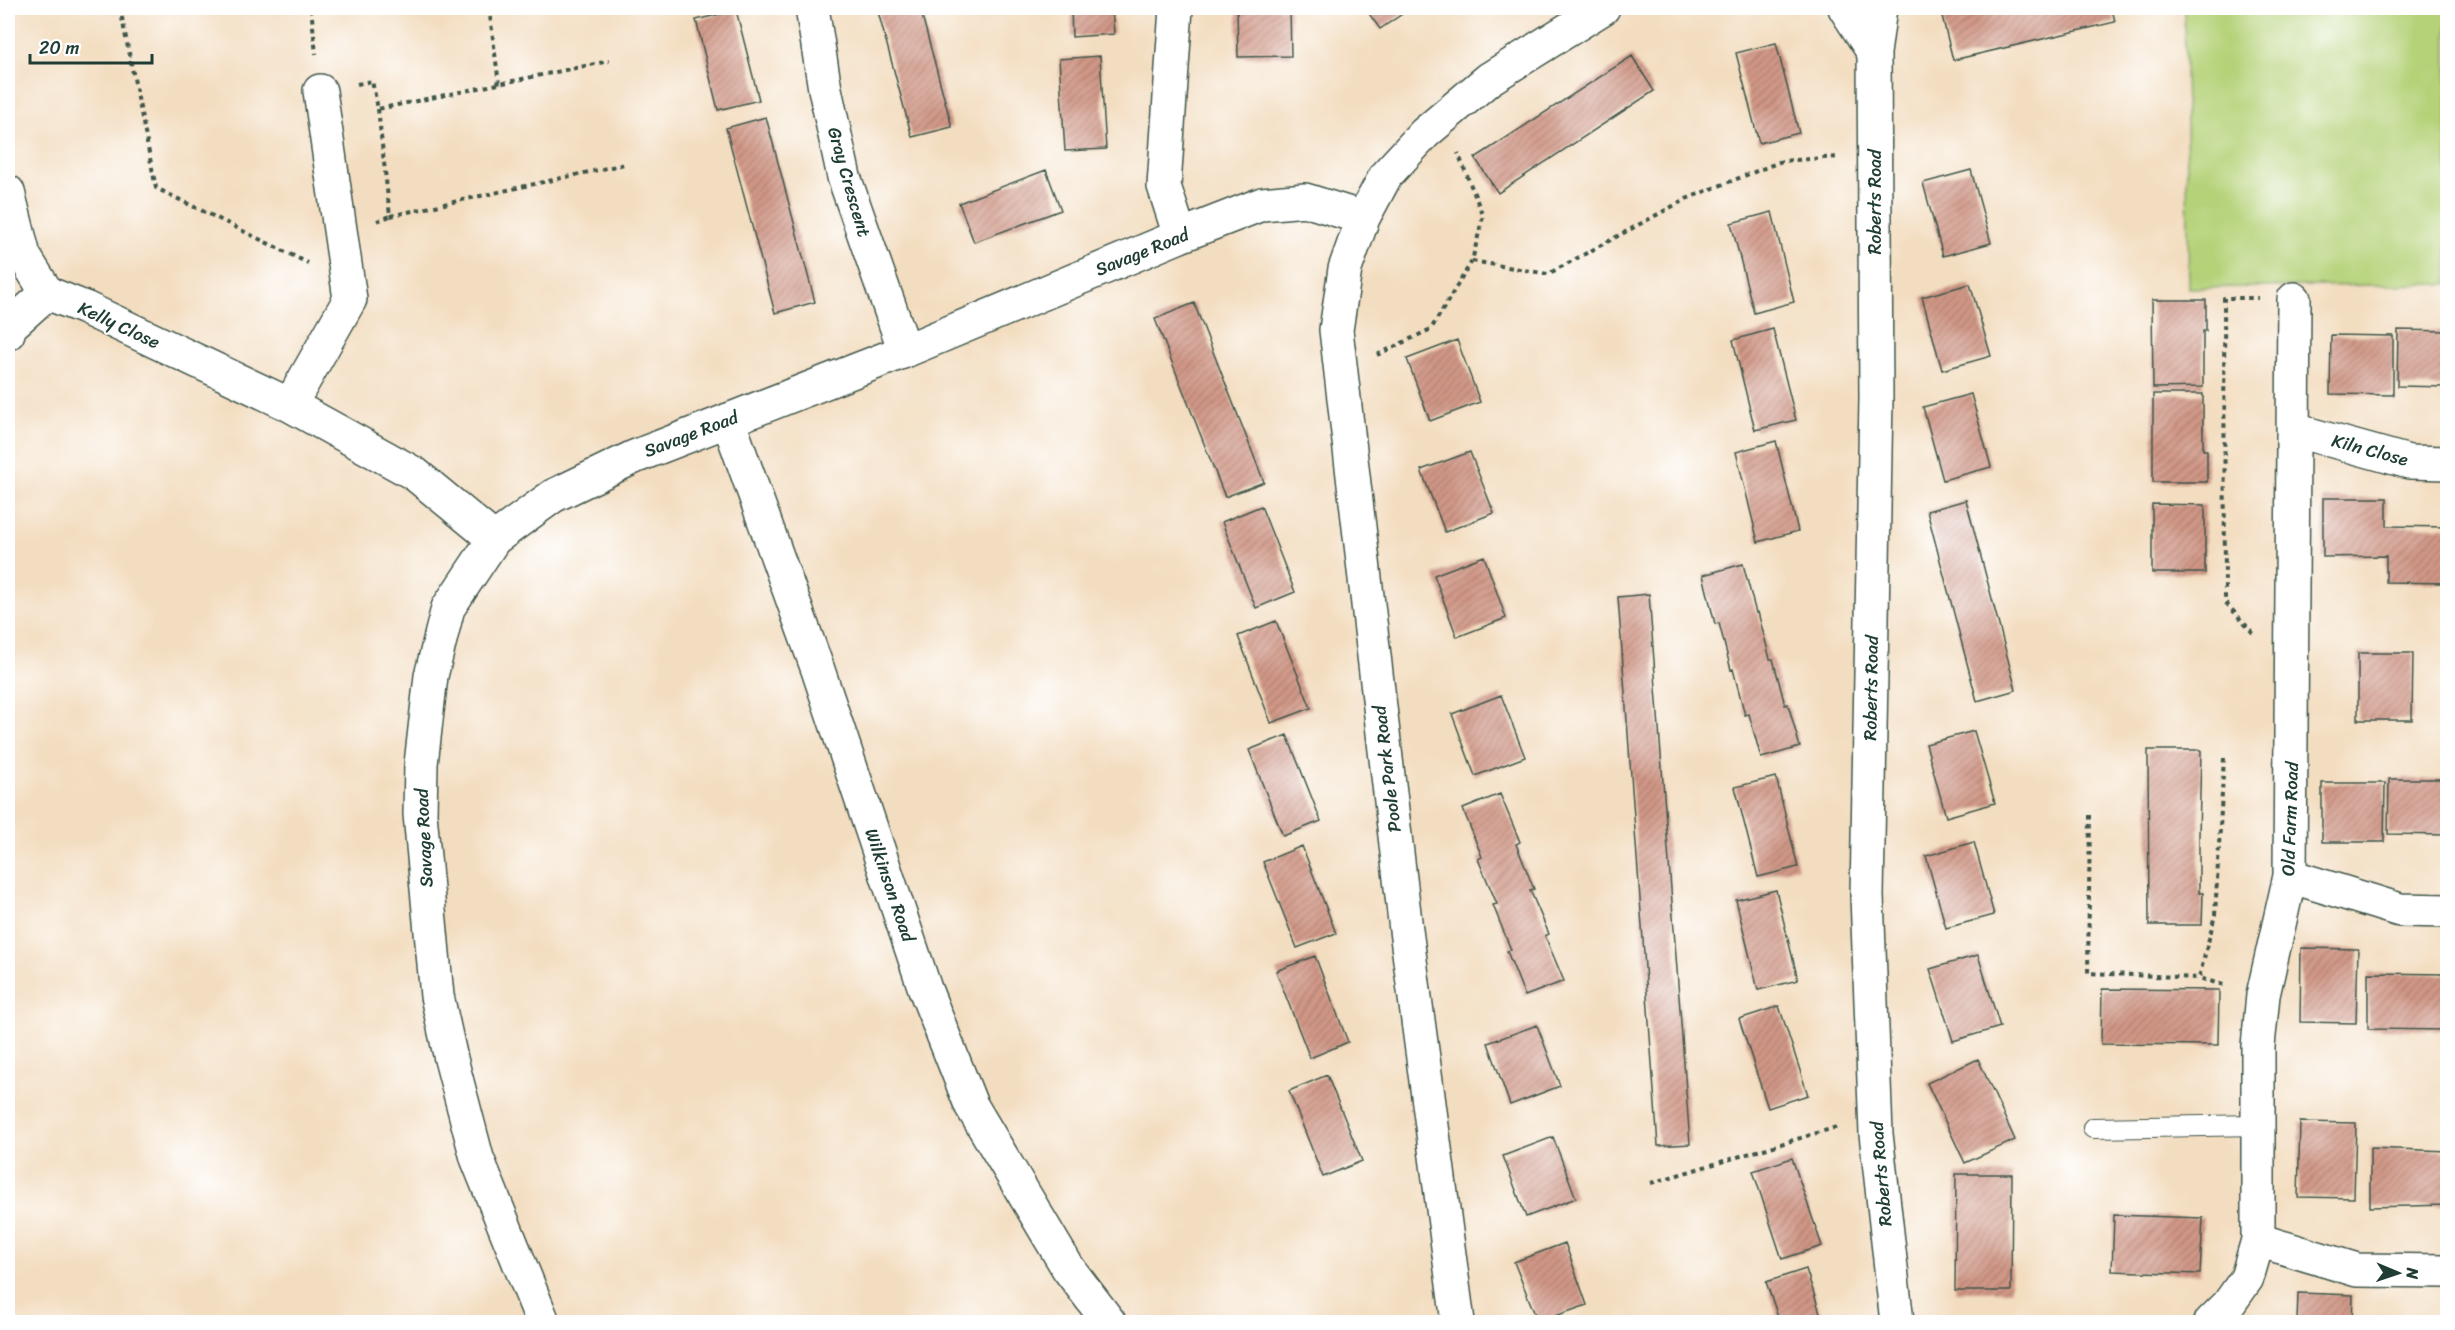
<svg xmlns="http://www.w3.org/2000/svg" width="2455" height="1330" viewBox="0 0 2455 1330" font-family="Sriracha,sans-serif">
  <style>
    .green { fill: #b5d278; stroke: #6a8856; stroke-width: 1.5 }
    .building { fill: url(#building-hatch) }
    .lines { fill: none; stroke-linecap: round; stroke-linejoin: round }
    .service-casing { stroke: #3f5549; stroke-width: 22 }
    .minor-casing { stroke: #3f5549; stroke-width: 36 }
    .path { stroke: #3f5549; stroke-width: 4; stroke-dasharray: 4.5 4.5; stroke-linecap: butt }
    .service { stroke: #fff; stroke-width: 20 }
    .minor { stroke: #fff; stroke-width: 33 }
    .labels { text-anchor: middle; stroke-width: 4.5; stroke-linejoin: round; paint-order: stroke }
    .street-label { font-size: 18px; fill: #1f3d34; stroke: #fff }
  </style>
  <defs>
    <pattern id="building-hatch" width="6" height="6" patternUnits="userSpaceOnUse" patternTransform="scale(1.5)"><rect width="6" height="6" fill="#d19786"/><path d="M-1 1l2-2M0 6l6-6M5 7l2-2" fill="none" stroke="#a97c6e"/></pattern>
  </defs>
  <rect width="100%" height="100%" fill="#fff"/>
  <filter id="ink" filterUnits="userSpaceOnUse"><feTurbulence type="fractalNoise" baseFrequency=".0167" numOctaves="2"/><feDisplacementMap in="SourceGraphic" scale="12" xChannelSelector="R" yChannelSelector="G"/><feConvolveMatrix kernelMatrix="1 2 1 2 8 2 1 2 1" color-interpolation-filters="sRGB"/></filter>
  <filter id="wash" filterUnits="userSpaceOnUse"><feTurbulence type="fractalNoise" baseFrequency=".008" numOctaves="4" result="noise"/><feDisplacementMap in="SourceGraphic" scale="24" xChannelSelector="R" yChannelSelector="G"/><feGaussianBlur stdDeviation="1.35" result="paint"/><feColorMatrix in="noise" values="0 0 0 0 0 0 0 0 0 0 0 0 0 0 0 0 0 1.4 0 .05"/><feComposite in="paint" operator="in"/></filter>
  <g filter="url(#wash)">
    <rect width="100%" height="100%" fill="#f3ddc0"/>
    <path class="green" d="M2191,8H2447V284L2189,288L2184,10Z"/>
    <g id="blocks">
      <path class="building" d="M877,8H920L952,127L912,137Z
        M1071,8H1112L1114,34L1072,37Z
        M1237,8H1290L1291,56L1238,57Z
        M1365,8H1411L1380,29Z
        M1940,8H1977L1978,11L1992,8H2112L2115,22L1953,60Z
        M736,10L759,100L718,110L696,20Z
        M1776,43L1799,133L1759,143L1736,53Z
        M1100,56L1106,149L1065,151L1059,59Z
        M1632,56L1654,91L1498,193L1475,158Z
        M766,117L815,302L775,313L726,128Z
        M1046,170L1061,210L974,242L959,203Z
        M1971,170L1991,243L1943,256L1923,183Z
        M1772,212L1794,302L1754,313L1731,223Z
        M1970,284L1991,356L1942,370L1922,297Z
        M2152,300H2206V331H2203V387L2153,388Z
        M1194,303L1264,482L1225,497L1155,319Z
        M1773,329L1796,420L1755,430L1733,340Z
        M2398,330L2448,331V387L2397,386Z
        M2331,335L2393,336V395L2330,394Z
        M1457,340L1480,402L1430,421L1407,359Z
        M1971,394L1991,467L1943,480L1923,407Z
        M2153,394H2203V450H2207V482H2153Z
        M1776,441L1798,531L1758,542L1736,452Z
        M1470,452L1494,513L1445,532L1421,470Z
        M2323,498H2387V526L2448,527V583L2386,582V556L2323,557Z
        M1966,500L2016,690L1977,701L1927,511Z
        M2152,504L2205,505V573H2152Z
        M1261,506L1295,592L1256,608L1222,522Z
        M1484,556L1506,618L1457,637L1434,575Z
        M1743,564L1756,613L1758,612L1770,659H1773L1785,705L1788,704L1800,747L1761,758L1749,714L1745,715L1733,669L1731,670L1719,623L1715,624L1703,575Z
        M1649,594L1690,1144L1658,1146L1618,597Z
        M1276,621L1311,708L1271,723L1238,636Z
        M2358,653H2413L2412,720H2358Z
        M1501,695L1525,757L1475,776L1452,714Z
        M1974,731L1995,803L1946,817L1926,744Z
        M1287,735L1321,821L1283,836L1249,750Z
        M2148,750H2201L2199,837V893H2203L2202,925H2149Z
        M1776,777L1798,867L1758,877L1735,787Z
        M2389,779H2448V835L2388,834Z
        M2322,783H2385L2384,842H2322Z
        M1500,794L1520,842L1516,844L1534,889L1530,890L1549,934L1545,936L1564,981L1525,996L1507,951L1511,950L1493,905L1497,904L1478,859L1482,857L1463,809Z
        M1974,842L1994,915L1946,928L1926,856Z
        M1302,846L1336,933L1297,948L1263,862Z
        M1776,890L1798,980L1758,990L1736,900Z
        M2301,948L2358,949L2356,1023L2300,1022Z
        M1978,955L2000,1027L1953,1041L1930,969Z
        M1315,956L1348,1042L1310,1058L1276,971Z
        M2368,973L2448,974V1030L2368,1029Z
        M2102,989L2219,990L2218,1045L2101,1044Z
        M1779,1006L1808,1095L1768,1108L1739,1019Z
        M1537,1025L1560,1086L1510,1105L1488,1043Z
        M1978,1059L2015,1140L1965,1163L1927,1083Z
        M1327,1075L1362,1161L1323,1177L1289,1091Z
        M2300,1122L2356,1123L2354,1198L2298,1197Z
        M1553,1137L1576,1198L1526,1217L1503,1156Z
        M2370,1148L2448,1151V1205L2370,1207Z
        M1792,1158L1822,1246L1782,1259L1753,1171Z
        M1956,1174H2012L2011,1291H1955Z
        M2114,1215L2203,1218L2200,1274L2112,1271Z
        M1565,1243L1587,1305L1538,1322L1514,1262Z
        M1806,1269L1823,1322H1780L1766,1282Z
        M2298,1293L2353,1295L2352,1322H2297Z"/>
    </g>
  </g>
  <g filter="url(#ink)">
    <use href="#blocks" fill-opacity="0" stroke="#3f5549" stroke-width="1.5"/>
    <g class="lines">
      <g class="service-casing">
        <path id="service" d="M2093,1128L2258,1125"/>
      </g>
      <g class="minor-casing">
        <path id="minor" d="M812,8L825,89L844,177L905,351
          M1176,8L1164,186L1180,236
          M1845,8L1874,53
          M1880,8L1874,53L1876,398L1867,896L1876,1134L1897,1322
          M8,192L24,256L47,293L85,308L290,405L415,474L494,539
          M8,333L10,326L47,293
          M290,405L350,299L320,91
          M728,420L818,670L925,989L971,1105L1068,1268L1109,1322
          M2294,430L2409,462L2448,463
          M2290,876L2400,910L2448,911
          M2258,1240L2357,1270L2448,1271
          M543,1322L477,1158L451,1059L437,996L420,814L421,764L431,676L448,608L494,539L553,496L634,457L905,351L1180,236L1262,204L1305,200L1363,218
          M1458,1322L1406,930L1336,330L1345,269L1363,218L1386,175L1425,133L1489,79L1603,8
          M2211,1322L2228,1305L2247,1278L2258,1240V1046L2263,995L2290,876L2294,299"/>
      </g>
      <path class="path" d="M120,8L156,188L308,263
        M311,8L316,54
        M489,8L499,84
        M357,84L372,81L378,109L609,61
        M378,109L390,216L625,164
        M377,221L390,216
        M1472,261L1548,274L1686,199L1782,161L1838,157
        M1377,355L1431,329L1472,261L1483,216L1458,153
        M2253,633L2225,602L2224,298H2258
        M2224,758L2215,915L2199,978L2227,986
        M2090,815L2088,973L2199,978
        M1651,1183L1837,1127"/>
      <use href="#service" class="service"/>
      <use href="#minor" class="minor"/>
    </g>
  </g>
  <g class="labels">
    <g class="street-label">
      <text transform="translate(849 182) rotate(74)" y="6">Gray Crescent</text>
      <text transform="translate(1875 202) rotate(-90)" y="6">Roberts Road</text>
      <text transform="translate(1142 252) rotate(-22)" y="6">Savage Road</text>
      <text transform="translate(119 325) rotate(25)" y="6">Kelly Close</text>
      <text transform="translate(691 434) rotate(-21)" y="6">Savage Road</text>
      <text transform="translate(2370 450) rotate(15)" y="6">Kiln Close</text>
      <text transform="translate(1871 688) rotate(-89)" y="6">Roberts Road</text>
      <text transform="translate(1387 769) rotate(-97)" y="6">Poole Park Road</text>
      <text transform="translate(2290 819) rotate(-88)" y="6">Old Farm Road</text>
      <text transform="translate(424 838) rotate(-93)" y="6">Savage Road</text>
      <text transform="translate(890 885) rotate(71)" y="6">Wilkinson Road</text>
      <text transform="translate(1881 1174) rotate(-95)" y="6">Roberts Road</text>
    </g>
  </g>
  <rect width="2455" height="1330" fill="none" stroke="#fff" stroke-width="30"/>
  <g transform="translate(2398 1273) rotate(92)" stroke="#ffffff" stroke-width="4.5" paint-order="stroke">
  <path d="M0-4.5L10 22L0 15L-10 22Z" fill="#1f3d34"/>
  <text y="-9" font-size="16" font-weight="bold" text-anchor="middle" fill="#1f3d34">N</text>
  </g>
  <path d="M30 54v9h122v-9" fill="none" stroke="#1f3d34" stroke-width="3"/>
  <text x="39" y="54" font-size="18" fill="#1f3d34" stroke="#ffffff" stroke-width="4.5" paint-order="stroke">20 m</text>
</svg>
